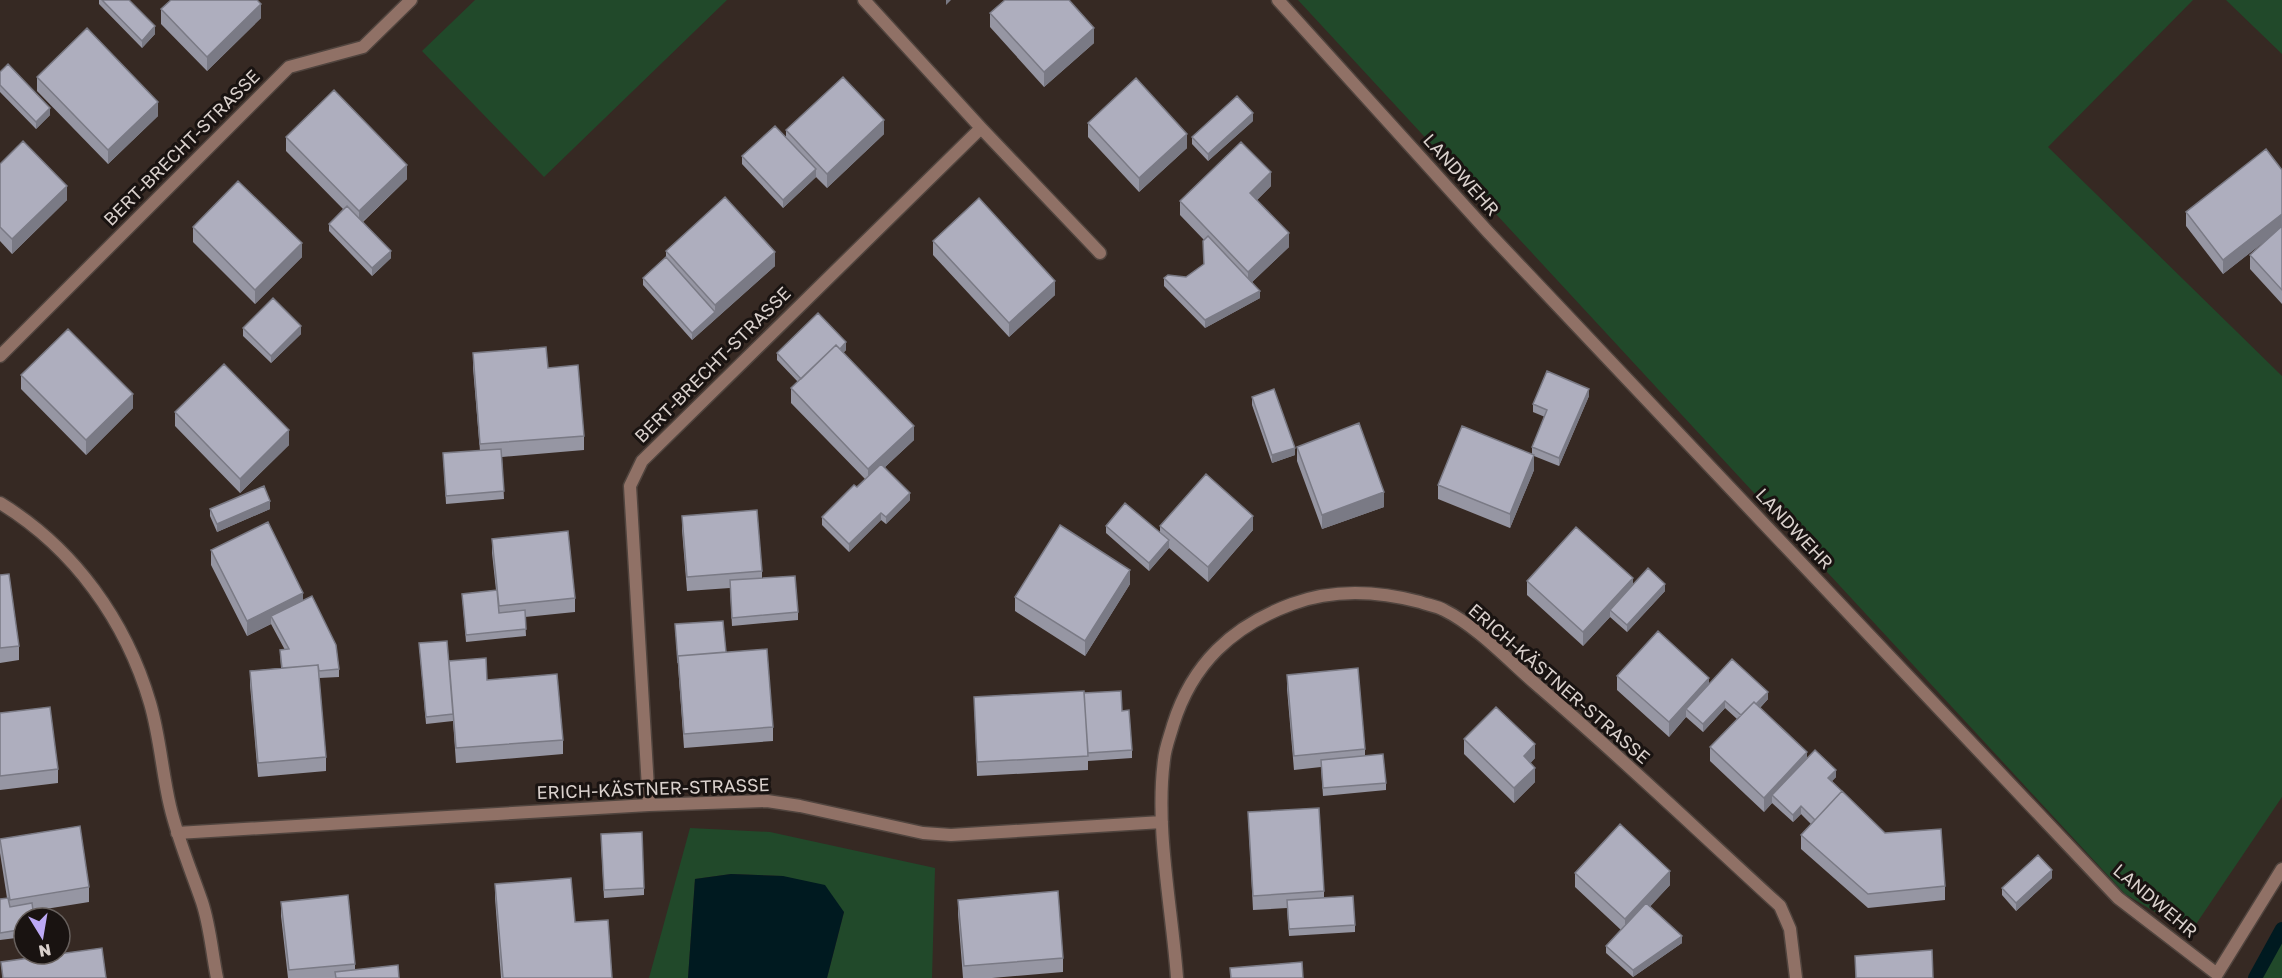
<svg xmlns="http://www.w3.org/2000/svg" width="2282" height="978" viewBox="0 0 2282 978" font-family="'Golos Text',sans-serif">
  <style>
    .green { fill: #21492a }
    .water { fill: #001a20 }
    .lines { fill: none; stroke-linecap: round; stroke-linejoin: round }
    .stream { stroke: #001a20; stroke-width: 14 }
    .street-casing { stroke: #50443e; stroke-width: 15 }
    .street { stroke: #907166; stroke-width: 12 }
    .wall { fill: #9696a3 }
    .shaded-wall { fill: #7a7a85 }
    .building { fill: #aeaebe; stroke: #7a7a85; stroke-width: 1.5 }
    .labels { text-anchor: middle; stroke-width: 6; stroke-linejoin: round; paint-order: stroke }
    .street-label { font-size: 18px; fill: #dad1cd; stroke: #191311 }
  </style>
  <rect width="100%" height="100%" fill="#362923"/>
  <path class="green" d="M475,0H727L544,177L422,51Z
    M1298,0H2193L2048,147L2282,376V797L2190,933L2125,894Z
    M2226,0H2282V54Z
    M690,828L770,832L935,868L932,978H827L844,912L783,876L731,874L695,879L688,978H649Z
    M2282,941V978H2261Z"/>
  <path class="water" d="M731,874L783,876L825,885L844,912L827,978H688L695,879Z"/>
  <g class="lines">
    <path class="stream" d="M2255,978L2282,929"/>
    <g class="street-casing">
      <path id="street" d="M864,0L981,128L1100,253
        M1278,0L1488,232L2118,898L2217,974L2282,869
        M0,356L289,67L363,47L411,0
        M0,503C74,548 126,621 150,703C160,737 162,772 170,806C178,840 191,870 202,902C210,926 212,953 217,978
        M649,805L630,486L642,461L981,128
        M177,833L649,805L767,801L800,806L923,833L951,835L1162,822
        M1177,978C1172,908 1155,829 1164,760C1165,748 1170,736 1173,725C1192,664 1232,626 1292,604C1332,589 1378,591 1420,602C1428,605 1437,606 1444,610C1478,627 1509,661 1537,685C1620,756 1699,832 1780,906L1790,929L1796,978"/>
    </g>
    <use href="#street" class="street"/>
  </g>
  <path class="wall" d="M99,0H129L155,34L142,48L99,4Z
    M161,9L261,18L207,71L161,24Z
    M990,13L1094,43L1044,87L990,27Z
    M0,72L50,115L36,129L0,92Z
    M37,77L158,116L108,164L37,91Z
    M1253,121L1208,161L1192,144V137Z
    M1088,123L1187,148L1139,192L1088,137Z
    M786,130L884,134L827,188L816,177L783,208L742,164V156L786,138Z
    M286,137L407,179L363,222L391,258L372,276L329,231V224L343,209L286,151Z
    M0,164L67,200L12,254L0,241Z
    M2282,170V304L2250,269V255L2266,240L2223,274L2186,226V212Z
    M1271,186L1257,200L1289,247L1252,282L1260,298L1205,328L1164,286V278L1186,277L1204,264V240L1180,215V201Z
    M193,227L302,257L255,304L193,242Z
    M933,241L1055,295L1009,337L933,255Z
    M666,251L775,266L692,340L643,285V278L666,257Z
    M243,328L301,334L271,363L243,336Z
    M846,350L843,353L914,440L885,467L910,500L886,524L881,520L849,552L822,525V517L865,479L791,403V388L798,382L777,360V353Z
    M473,353L548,368L584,436V450L502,457L504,499L446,504L443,453L480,451L473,368Z
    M21,375L133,408L86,455L21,389Z
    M1589,396L1559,466L1534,456V470L1510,528L1438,499V485L1532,455V447L1545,417L1533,412V404Z
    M1252,397L1295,455L1272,463L1252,405Z
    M175,412L289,445L240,493L175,426Z
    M1297,447L1384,507L1322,529L1297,461Z
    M210,509H270L217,532L210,516Z
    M682,516L762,571V578L798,612V620L732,626L730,588L687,591L682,530Z
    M1106,526L1160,533V526L1253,530L1208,582L1169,548L1149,571L1106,533Z
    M492,539L575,598V612L525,617L526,636L466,642L462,594L496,590L492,553Z
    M211,550L303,600L339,669V677L319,678L326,757V771L258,777L250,685V671L281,668L280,650H285L271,624L247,636L211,565Z
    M0,575L19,646V660L0,663Z
    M1527,581L1633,584L1665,591L1627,632L1610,617L1583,646L1527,595Z
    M1130,584L1085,656L1015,611V597Z
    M675,624L726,652L773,727V741L684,748Z
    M419,643L449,663L487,680L563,740V754L456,763L453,721L426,724Z
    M1287,675L1365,749V755L1386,783V790L1323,796L1321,767L1294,770L1287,689Z
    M1617,676L1709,684L1768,699L1760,708L1807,759L1836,777L1832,781L1845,795L1885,833L1945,886V900L1868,908L1801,849V835L1811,824L1801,814L1793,822L1772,803L1764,812L1710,761V747L1737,719L1725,708L1703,732L1686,717L1669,737L1617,690Z
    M1084,693L1122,711L1132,750V758L1088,761V770L977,776L974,697Z
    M0,713L58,769V783L0,790Z
    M1464,739L1535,758L1530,763L1535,782L1514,803L1464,754Z
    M1248,812L1324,891V898L1355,925V932L1289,936L1287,908L1253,910Z
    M0,839L89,887V902L33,911L24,918V937L0,940V899L7,898L0,853Z
    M601,842L644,888V895L604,898Z
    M1575,873L1670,885L1650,906L1682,943L1633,977L1606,953V946L1621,930L1575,887Z
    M2052,878L2016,911L2002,895V888Z
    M495,884L575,922L612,978H501L495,898Z
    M958,900L1063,958V972L992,978H963L958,914Z
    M281,902L355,964V970L399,978H288L281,916Z"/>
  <path class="shaded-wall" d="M946,0H951L946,5Z
    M261,4V18L207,71V57Z
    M155,26V34L142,48V41Z
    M1094,28V43L1044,87V72Z
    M158,102V116L108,164V150Z
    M50,108V115L36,129V122Z
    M1253,113V121L1208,161V154Z
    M884,120V134L827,188V174Z
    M1187,134V148L1139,192V178Z
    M407,165V179L359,225V211Z
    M816,169V177L783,208V200Z
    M1271,172V186L1250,207V193Z
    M67,186V200L12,254V239Z
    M2282,214V228L2223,274V260Z
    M1289,233V247L1248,286V272Z
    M302,243V257L255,304V290Z
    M391,251V258L372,276V268Z
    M775,252V266L692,340V333L715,312V305Z
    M1055,281V295L1009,337V323Z
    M1260,291V298L1205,328V320Z
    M301,326V334L271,363V356Z
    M846,342V350L805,390V382Z
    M1589,389V396L1559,466V458Z
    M133,394V408L86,455V440Z
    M914,426V440L868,483V469Z
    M289,430V445L240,493V479Z
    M1295,448V455L1272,463V455Z
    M1534,455V470L1510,528V514Z
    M1384,492V507L1322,529V515Z
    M910,493V500L886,524V517Z
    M270,501V509L217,532V524Z
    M881,513V520L849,552V544Z
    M1253,516V530L1208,582V567Z
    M1169,540V548L1149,571V563Z
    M1130,570V584L1085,656V641Z
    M1633,578V593L1610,610V617L1583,646V632Z
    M1665,584V591L1627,632V625Z
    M303,593V607L271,616V624L247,636V621Z
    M1709,678V692L1686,709V717L1669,737V722Z
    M1768,692V699L1744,725V718Z
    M1725,701V708L1703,732V724Z
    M1535,744V758L1524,771V756Z
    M1807,752V766L1772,795V803L1764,812V798Z
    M1535,768V782L1514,803V788Z
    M1836,770V777L1828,785V778Z
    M1801,806V814L1793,822V815Z
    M2052,870V878L2016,911V903Z
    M1670,871V885L1625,934V919Z
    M1682,936V943L1633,977V970Z"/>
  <path class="building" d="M102,0H129L155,26L142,41Z
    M171,0H257L261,4L207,57L161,9Z
    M1005,0H1069L1094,28L1044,72L990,13Z
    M87,28L158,102L108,150L37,77Z
    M8,64L50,108L36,122L0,85V72Z
    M843,77L884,120L827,174L786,130Z
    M1136,78L1187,134L1139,178L1088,123Z
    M334,90L407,165L359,211L286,137Z
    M1237,96L1253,113L1208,154L1192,137Z
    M775,126L816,169L783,200L742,156Z
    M23,141L67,186L12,239L0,227V164Z
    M1241,142L1271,172L1250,193L1289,233L1248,272L1180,201Z
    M2266,149L2282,170V214L2223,260L2186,212Z
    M238,181L302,243L255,290L193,227Z
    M725,197L775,252L715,305L666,251Z
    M979,198L1055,281L1009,323L933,241Z
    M347,206L391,251L372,268L329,224Z
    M2282,226V290L2250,255Z
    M1208,236L1260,291L1205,320L1164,278L1168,275L1186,277L1204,264L1203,241Z
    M666,257L715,312L692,333L643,278Z
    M273,298L301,326L271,356L243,328Z
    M818,313L846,342L840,349L836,345L801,379L777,353Z
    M68,329L133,394L86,440L21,375Z
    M836,345L914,426L868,469L791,388Z
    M546,347L548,368L578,365L584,436L480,444L473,353Z
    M224,364L289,430L240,479L175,412Z
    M1547,371L1589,389L1559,458L1532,447L1547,410L1533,404Z
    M1274,389L1295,448L1272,455L1252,397Z
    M1359,423L1384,492L1322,515L1297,447Z
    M1462,426L1534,455L1510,514L1438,485Z
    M501,449L504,491L446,496L443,453Z
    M881,464L910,493L886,517L881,513L849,544L822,517L854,485L857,487Z
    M1206,474L1253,516L1208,567L1160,526Z
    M264,486L270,501L217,524L210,509Z
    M1125,503L1169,540L1149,563L1106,526Z
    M757,510L762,571L687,577L682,516Z
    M268,522L303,593L247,621L211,550Z
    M1060,525L1130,570L1085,641L1015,597Z
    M1576,527L1633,578L1583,632L1527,581Z
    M568,531L575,598L499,606L492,539Z
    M1648,568L1665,584L1627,625L1610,610Z
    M9,574L19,646L0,648V575Z
    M795,576L798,612L732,618L730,580Z
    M497,590L499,613L525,610L526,629L466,635L462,594Z
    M312,596L336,645L339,669L319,671L318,665L282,668L280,650L289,649L271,616Z
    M723,621L726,652L678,656V663L675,624Z
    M1658,631L1709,678L1669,722L1617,676Z
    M447,641L453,714L426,717L419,643Z
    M767,649L773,727L684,734L678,656Z
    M486,658L487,680L557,674L563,740L456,748L449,661Z
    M1732,659L1768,692L1756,704L1754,702L1741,715L1725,701L1703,724L1686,709Z
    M318,665L326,757L258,763L250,671Z
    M1358,668L1365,749L1294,756L1287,675Z
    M1084,691L1088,756L977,762L974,697Z
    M1121,691L1122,711L1129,710L1132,750L1088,753L1084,693Z
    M1754,702L1807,752L1764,798L1710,747Z
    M50,707L58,769L0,776V713Z
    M1496,707L1535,744L1524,756L1535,768L1514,788L1464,739Z
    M1815,750L1836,770L1828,778L1845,794L1842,791L1815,820L1801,806L1793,815L1772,795Z
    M1383,754L1386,783L1323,788L1321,760Z
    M1842,791L1885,833L1941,829L1945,886L1868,894L1801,835Z
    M1319,808L1324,891L1253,896L1248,812Z
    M1620,824L1670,871L1625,919L1575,873Z
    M80,826L89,887L10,900L0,839Z
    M642,832L644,888L604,890L601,834Z
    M2038,855L2052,870L2016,903L2002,888Z
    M571,878L575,922L608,920L612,978H503L495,884Z
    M1058,891L1063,958L964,966L958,900Z
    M348,895L355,964L289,970L281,902Z
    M1353,896L1355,925L1289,929L1287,900Z
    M8,898L10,907L32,903L34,918H24V929L0,933V899Z
    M1646,903L1682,936L1633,970L1606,946Z
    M102,948L106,978H3L1,962Z
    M1932,950L1933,978H1856L1855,956Z
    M1302,962L1303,978H1231L1230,968Z
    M398,965L399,978H336L335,972Z"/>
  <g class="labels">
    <g class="street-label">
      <text transform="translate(182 148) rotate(-45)" y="6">BERT-BRECHT-STRASSE</text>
      <text transform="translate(1461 175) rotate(48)" y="6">LANDWEHR</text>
      <text transform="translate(713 365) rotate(-45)" y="6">BERT-BRECHT-STRASSE</text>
      <text transform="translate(1794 529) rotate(47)" y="6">LANDWEHR</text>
      <text transform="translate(1559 684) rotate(41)" y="6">ERICH-KÄSTNER-STRASSE</text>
      <text transform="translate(653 789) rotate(-2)" y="6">ERICH-KÄSTNER-STRASSE</text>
      <text transform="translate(2155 901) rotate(40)" y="6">LANDWEHR</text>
    </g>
  </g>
  <g transform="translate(42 936) rotate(169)"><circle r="28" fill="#191311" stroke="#665f5c" stroke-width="1.5"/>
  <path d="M0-4.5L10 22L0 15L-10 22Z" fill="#bca9f5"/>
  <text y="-9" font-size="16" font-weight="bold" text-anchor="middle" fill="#dad1cd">N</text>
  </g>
</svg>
